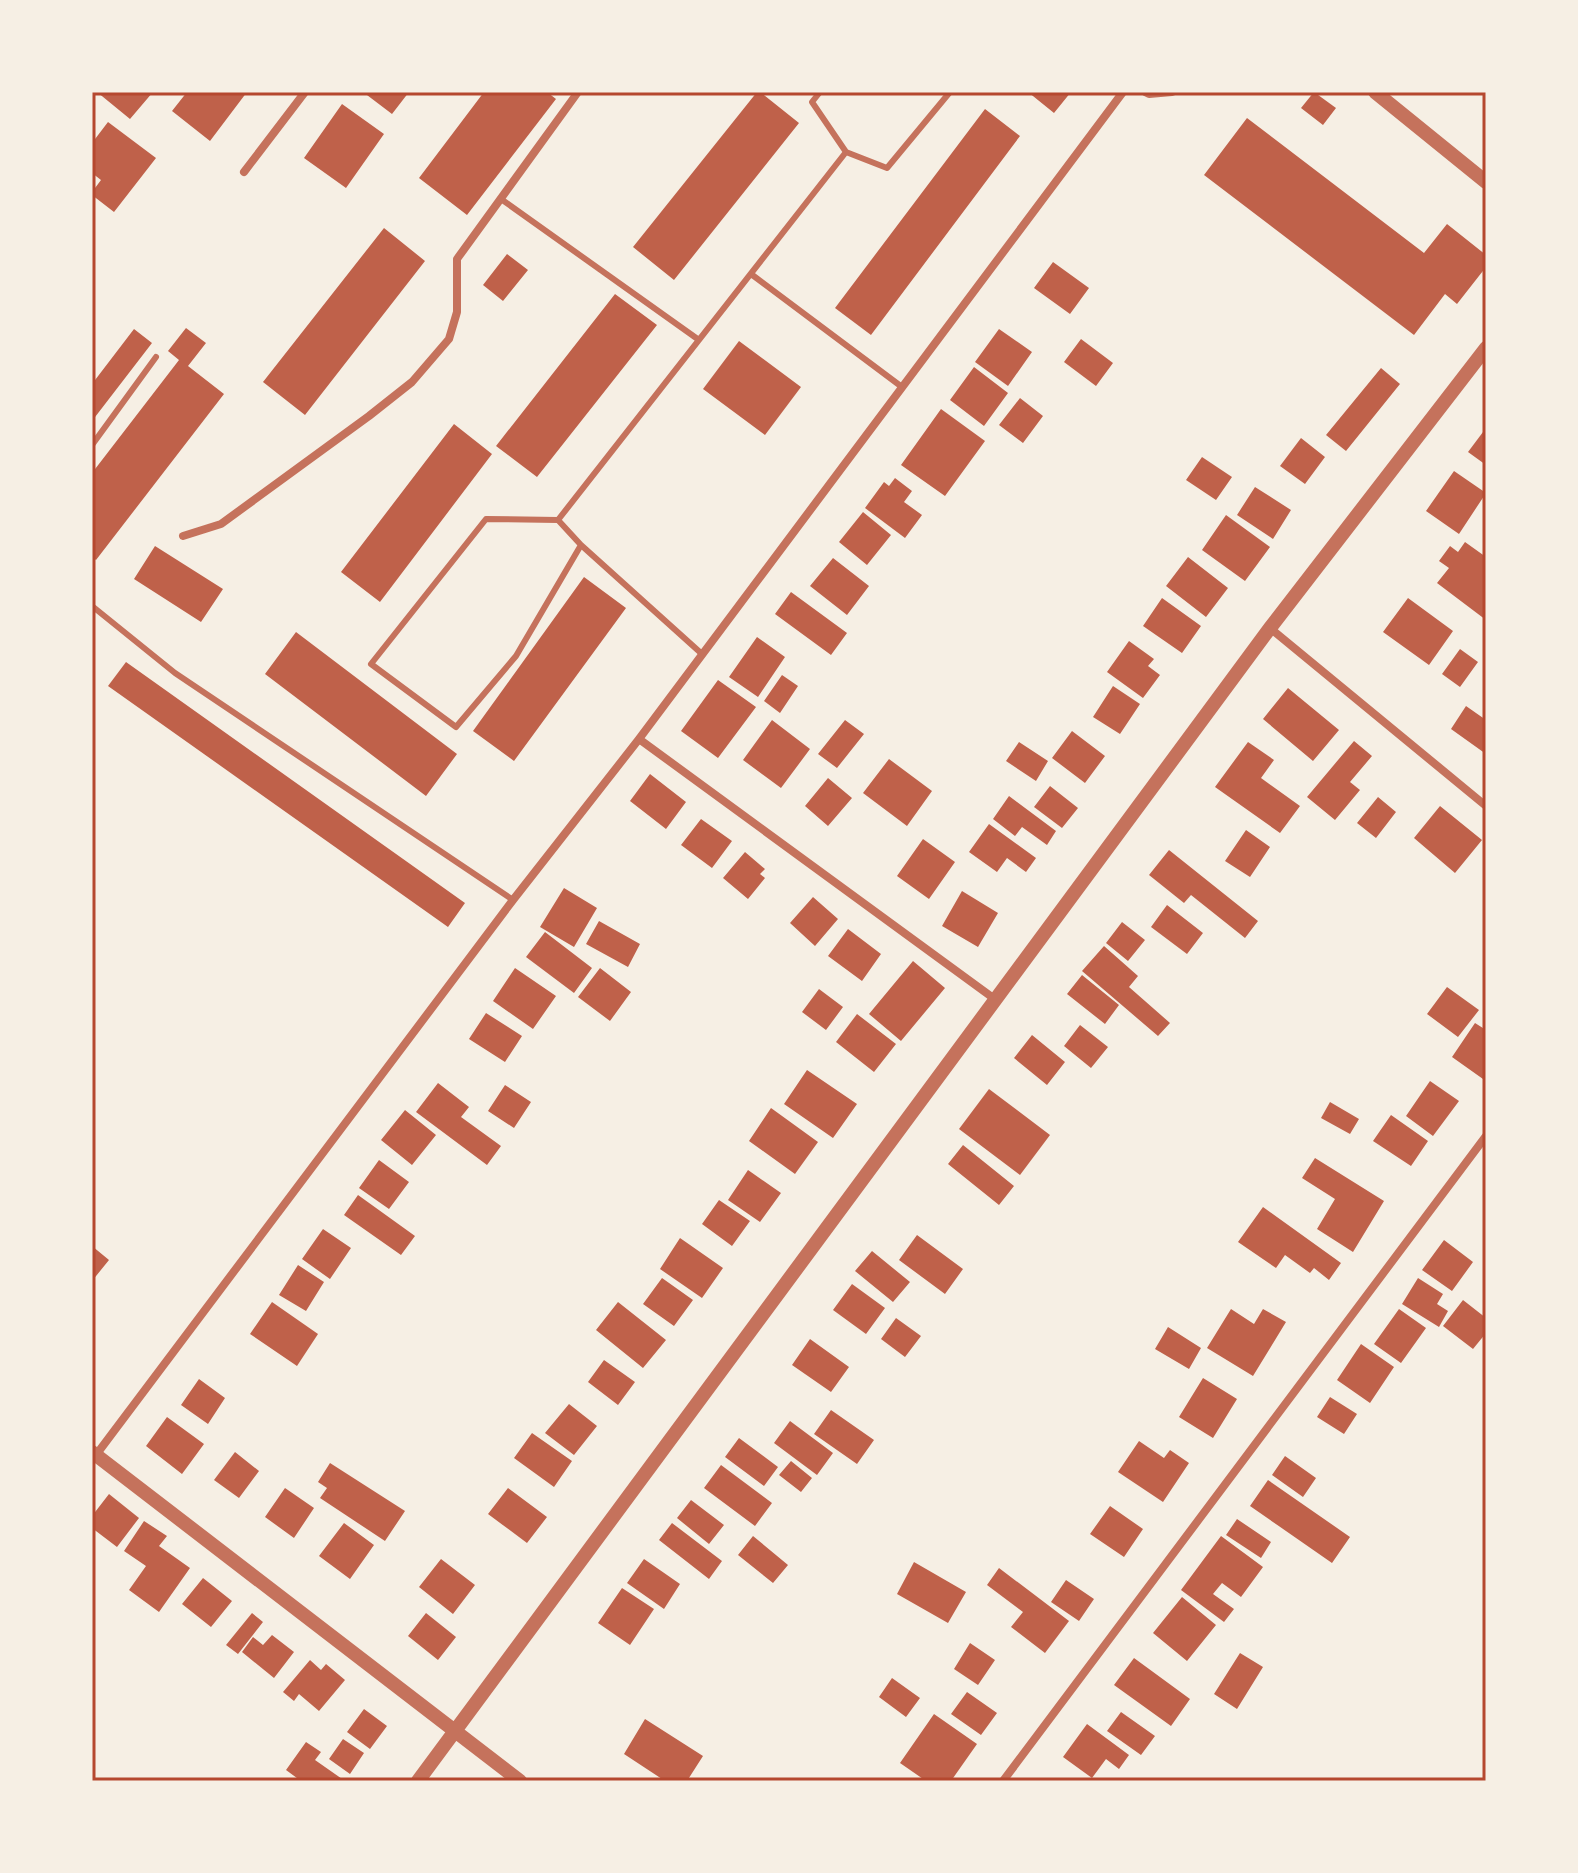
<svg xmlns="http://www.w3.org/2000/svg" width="1578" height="1873" viewBox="0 0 1578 1873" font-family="'Golos Text',sans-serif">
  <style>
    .building { fill: #bf614a }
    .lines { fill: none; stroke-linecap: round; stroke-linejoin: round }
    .service { stroke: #c5725c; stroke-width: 6 }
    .minor { stroke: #c5725c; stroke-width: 8 }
    .tertiary { stroke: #c5725c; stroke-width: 14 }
    .neatline { fill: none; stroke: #b5482f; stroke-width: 3 }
  </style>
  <rect width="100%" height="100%" fill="#f6efe4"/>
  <path class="building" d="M97,92H153L130,119Z
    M187,92H247L210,141L172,111Z
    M363,92H409L392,114Z
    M484,92H547L556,99L467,215L419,178Z
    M757,92H760L799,123L674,280L633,247Z
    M1028,92H1071L1054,113Z
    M1314,92L1336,108L1323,125L1301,108Z
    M342,104L384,134L346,188L304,158Z
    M985,109L1020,136L871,335L835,308Z
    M1247,118L1424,253L1447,224L1486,255V267L1457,304L1445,294L1414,335L1204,175Z
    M108,122L156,158L114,212L92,195V192L101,180L92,173V158L95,154L92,151V143Z
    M384,228L425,261L305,415L263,382Z
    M507,254L528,270L503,301L483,285Z
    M1053,262L1089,288L1070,314L1034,288Z
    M615,294L657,325L537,477L496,446Z
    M186,328L206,343L188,366L224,394L96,560L92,557V473L179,360L168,351Z
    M134,329L152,343L92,421V384Z
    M999,329L1032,352L1008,386L975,362Z
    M1081,339L1113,363L1096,386L1064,362Z
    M739,341L801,387L765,435L703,389Z
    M974,367L1008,393L984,426L950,400Z
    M1381,368L1400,384L1346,451L1326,435Z
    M1020,398L1043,416L1023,443L999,425Z
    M941,409L985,441L945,496L901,465Z
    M454,424L492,454L380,602L341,572Z
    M1486,428V465L1468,452Z
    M1301,438L1325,457L1305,484L1280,466Z
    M1202,457L1232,477L1216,500L1186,480Z
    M1454,471L1486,493L1459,534L1426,511Z
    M895,478L912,491L904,502L922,515L905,538L865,508L884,482L889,486Z
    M1255,487L1291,510L1273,539L1237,515Z
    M863,512L891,535L867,565L839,542Z
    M1226,515L1270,547L1245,581L1202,550Z
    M1465,542L1486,557V620L1437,583L1449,568L1439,561L1450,546L1458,552Z
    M155,546L223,589L201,622L134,579Z
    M1188,557L1228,588L1206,617L1166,586Z
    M833,558L869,586L847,615L810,586Z
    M584,577L626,608L514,761L473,731Z
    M791,592L847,633L831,655L775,614Z
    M1162,598L1201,626L1182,653L1143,626Z
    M1408,598L1453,631L1429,665L1383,632Z
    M296,632L457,754L426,796L265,674Z
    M757,637L785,657L758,697L729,677Z
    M1129,641L1154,659L1148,666L1160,675L1143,698L1107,672Z
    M1460,649L1478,662L1460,687L1442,674Z
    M126,662L465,903L448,927L108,686Z
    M782,675L798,686L780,713L764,701Z
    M718,680L756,707L718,758L681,731Z
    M1113,686L1140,704L1120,734L1093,717Z
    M1288,688L1339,730L1313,761L1263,719Z
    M1466,706L1486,720V754L1451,729Z
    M772,720L810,749L781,788L743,760Z
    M845,720L864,734L837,768L818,754Z
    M1072,731L1105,756L1085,783L1052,758Z
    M1354,741L1372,756L1350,782L1360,790L1335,820L1307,797Z
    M1019,742L1048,761L1036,781L1006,761Z
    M1248,742L1274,760L1261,778L1300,806L1280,833L1215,787Z
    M889,759L932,791L907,826L863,793Z
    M650,774L686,802L666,829L630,801Z
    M828,778L852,798L828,826L805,806Z
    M1050,786L1078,808L1062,828L1034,807Z
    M1009,796L1056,831L1047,845L1022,827L1015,836L993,819Z
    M1378,797L1396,812L1376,838L1357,823Z
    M1440,806L1482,840L1455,873L1414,838Z
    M701,819L732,841L712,868L681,845Z
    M989,824L1036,858L1026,872L1007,858L997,872L969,852Z
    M1246,830L1270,847L1250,877L1225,861Z
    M923,839L955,862L929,899L897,876Z
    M1169,850L1258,921L1245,938L1191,895L1184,903L1149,875Z
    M745,852L765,869L760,874L765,878L748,899L723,878Z
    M564,888L597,908L574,947L540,927Z
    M962,891L998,913L978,947L942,926Z
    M813,897L838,919L815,946L790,923Z
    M1167,905L1203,933L1187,954L1151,927Z
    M599,921L640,944L628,967L586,944Z
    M1122,922L1145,940L1128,961L1106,943Z
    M848,929L881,954L862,981L828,956Z
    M545,932L592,968L574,993L526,957Z
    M1104,946L1138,976L1129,987L1170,1023L1158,1036L1082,971Z
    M913,961L945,988L901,1041L869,1014Z
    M515,968L556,996L533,1029L493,1001Z
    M600,968L631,992L610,1021L578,997Z
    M1082,975L1119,1005L1105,1024L1067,994Z
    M1447,987L1479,1010L1458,1037L1427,1014Z
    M819,989L843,1007L826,1030L802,1012Z
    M486,1013L522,1036L505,1062L469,1039Z
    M857,1014L896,1044L874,1072L836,1042Z
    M1475,1023L1486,1030V1074L1483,1079L1452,1057Z
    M1080,1025L1108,1047L1091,1068L1064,1046Z
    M1032,1035L1065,1062L1047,1085L1014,1058Z
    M807,1070L857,1104L833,1138L784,1104Z
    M1430,1081L1459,1101L1433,1136L1406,1116Z
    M438,1083L469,1107L461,1117L501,1146L487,1165L416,1112Z
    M505,1085L531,1102L514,1128L488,1111Z
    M989,1089L1050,1135L1020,1175L959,1129Z
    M1330,1102L1359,1119L1350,1134L1321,1118Z
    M771,1108L818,1142L795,1174L749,1141Z
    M405,1110L436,1135L412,1165L381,1140Z
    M1391,1115L1428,1141L1411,1166L1373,1141Z
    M963,1145L1014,1186L999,1205L948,1164Z
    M1315,1158L1384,1201L1353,1252L1317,1229L1335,1199L1302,1178Z
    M379,1160L409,1182L389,1209L359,1188Z
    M748,1170L781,1193L760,1222L728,1200Z
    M358,1195L415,1236L401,1255L344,1215Z
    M719,1200L750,1221L732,1246L702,1224Z
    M1263,1207L1341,1263L1329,1280L1314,1268L1310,1273L1285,1255L1276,1268L1238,1242Z
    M323,1229L351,1248L330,1279L302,1259Z
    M917,1235L963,1269L945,1294L899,1260Z
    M680,1238L723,1268L702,1298L660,1269Z
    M1444,1240L1473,1262L1452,1291L1422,1270Z
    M92,1246L109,1260L92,1281Z
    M872,1251L910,1282L893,1302L855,1271Z
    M298,1265L324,1282L306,1311L279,1295Z
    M662,1278L693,1300L674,1326L643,1304Z
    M1418,1278L1443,1294L1437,1304L1448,1311L1439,1327L1402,1304Z
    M852,1284L885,1308L866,1334L833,1310Z
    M1463,1300L1486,1318V1333L1473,1349L1443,1326Z
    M272,1302L318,1334L297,1366L250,1334Z
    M618,1302L666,1340L643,1368L596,1330Z
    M1231,1309L1254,1324L1263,1309L1286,1322L1253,1376L1207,1348Z
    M1399,1309L1426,1328L1401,1363L1374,1344Z
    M896,1318L921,1336L905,1357L881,1339Z
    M1168,1327L1201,1348L1189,1369L1155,1349Z
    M810,1339L849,1367L831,1392L792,1365Z
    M1361,1344L1394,1367L1370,1403L1337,1380Z
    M604,1360L635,1382L618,1405L588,1382Z
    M1203,1378L1237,1399L1213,1438L1179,1417Z
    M199,1379L225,1398L208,1424L181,1405Z
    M1330,1397L1357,1414L1344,1434L1317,1417Z
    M569,1404L597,1426L574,1455L545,1433Z
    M831,1410L874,1440L857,1464L814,1434Z
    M167,1417L204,1444L182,1474L146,1446Z
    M790,1421L833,1453L817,1475L774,1443Z
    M532,1433L572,1461L554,1487L514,1458Z
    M739,1438L778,1467L764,1486L725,1457Z
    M1139,1441L1164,1458L1170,1450L1189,1463L1163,1502L1118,1472Z
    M235,1452L259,1471L239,1498L214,1480Z
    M1285,1456L1316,1478L1303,1497L1272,1475Z
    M791,1461L812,1478L801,1492L779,1475Z
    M330,1463L405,1511L385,1541L320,1498L327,1488L318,1482Z
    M721,1465L772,1503L755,1526L704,1488Z
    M1268,1480L1350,1537L1332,1563L1250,1506Z
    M285,1488L314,1508L294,1538L265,1517Z
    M508,1488L547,1517L527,1543L488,1514Z
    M109,1494L139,1518L117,1547L92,1528V1516Z
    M691,1500L724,1525L709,1544L677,1518Z
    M1110,1506L1143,1529L1124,1557L1090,1534Z
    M1237,1519L1271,1542L1261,1558L1226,1535Z
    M144,1521L167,1536L159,1546L190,1568L159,1612L129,1590L146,1566L124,1551Z
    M344,1523L374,1545L350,1579L319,1556Z
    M672,1523L722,1561L709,1579L659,1540Z
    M753,1536L788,1565L773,1583L738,1555Z
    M1221,1536L1263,1567L1241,1597L1222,1583L1213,1594L1234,1609L1224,1622L1181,1590Z
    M441,1559L475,1585L453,1614L419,1587Z
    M644,1559L680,1584L664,1609L627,1583Z
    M914,1562L966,1592L948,1623L897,1594Z
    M999,1568L1069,1621L1045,1653L1011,1627L1023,1612L987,1585Z
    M203,1578L232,1601L211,1627L182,1604Z
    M1066,1580L1094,1599L1079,1621L1051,1602Z
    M622,1588L654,1609L630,1645L598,1623Z
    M1182,1597L1216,1625L1187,1661L1153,1633Z
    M252,1613L263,1622L238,1654L226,1645Z
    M426,1613L456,1637L438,1660L408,1636Z
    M272,1635L294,1652L274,1678L242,1652L253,1637L263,1645Z
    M970,1643L995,1660L978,1685L954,1669Z
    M1240,1653L1263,1667L1237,1709L1214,1694Z
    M1134,1658L1190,1699L1171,1726L1114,1685Z
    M310,1660L321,1670L326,1664L345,1680L319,1711L299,1694L294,1701L283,1692Z
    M892,1678L920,1698L906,1717L879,1697Z
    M967,1692L997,1713L981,1735L951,1714Z
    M364,1709L387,1726L370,1749L347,1732Z
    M1121,1712L1155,1736L1141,1755L1107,1731Z
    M934,1714L977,1744L951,1781H926L900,1763Z
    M645,1719L703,1756L687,1781H660L662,1779L624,1754Z
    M1087,1724L1129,1755L1119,1769L1106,1759L1092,1778L1063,1757Z
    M343,1739L364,1753L350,1774L329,1759Z
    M306,1742L321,1752L315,1760L345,1781H301L286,1770Z"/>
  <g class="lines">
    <path class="service" d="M846,152L887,168L950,92
      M501,199L699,340
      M751,274L902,387
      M92,445L156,357
      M486,519L558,520L581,545L516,656L456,727L371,664Z
      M558,520L846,152L812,102L820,92
      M581,545L702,654
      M92,606L175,673L513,900"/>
    <path class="minor" d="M1145,92L1149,94L1172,92
      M244,172L305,92
      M183,536L221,524L369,416L412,382L449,339L457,312V259L578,92
      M1270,628L1486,806
      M639,739L996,1000
      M96,1455L513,900L639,739L1123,92
      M1003,1781L1486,1136"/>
    <path class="tertiary" d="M1375,92L1486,182
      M92,1452L520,1781
      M418,1781L1270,628L1486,348"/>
  </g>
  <rect width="1578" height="1873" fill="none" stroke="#f6efe4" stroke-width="188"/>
  <rect x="94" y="94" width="1390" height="1685" class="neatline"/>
</svg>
